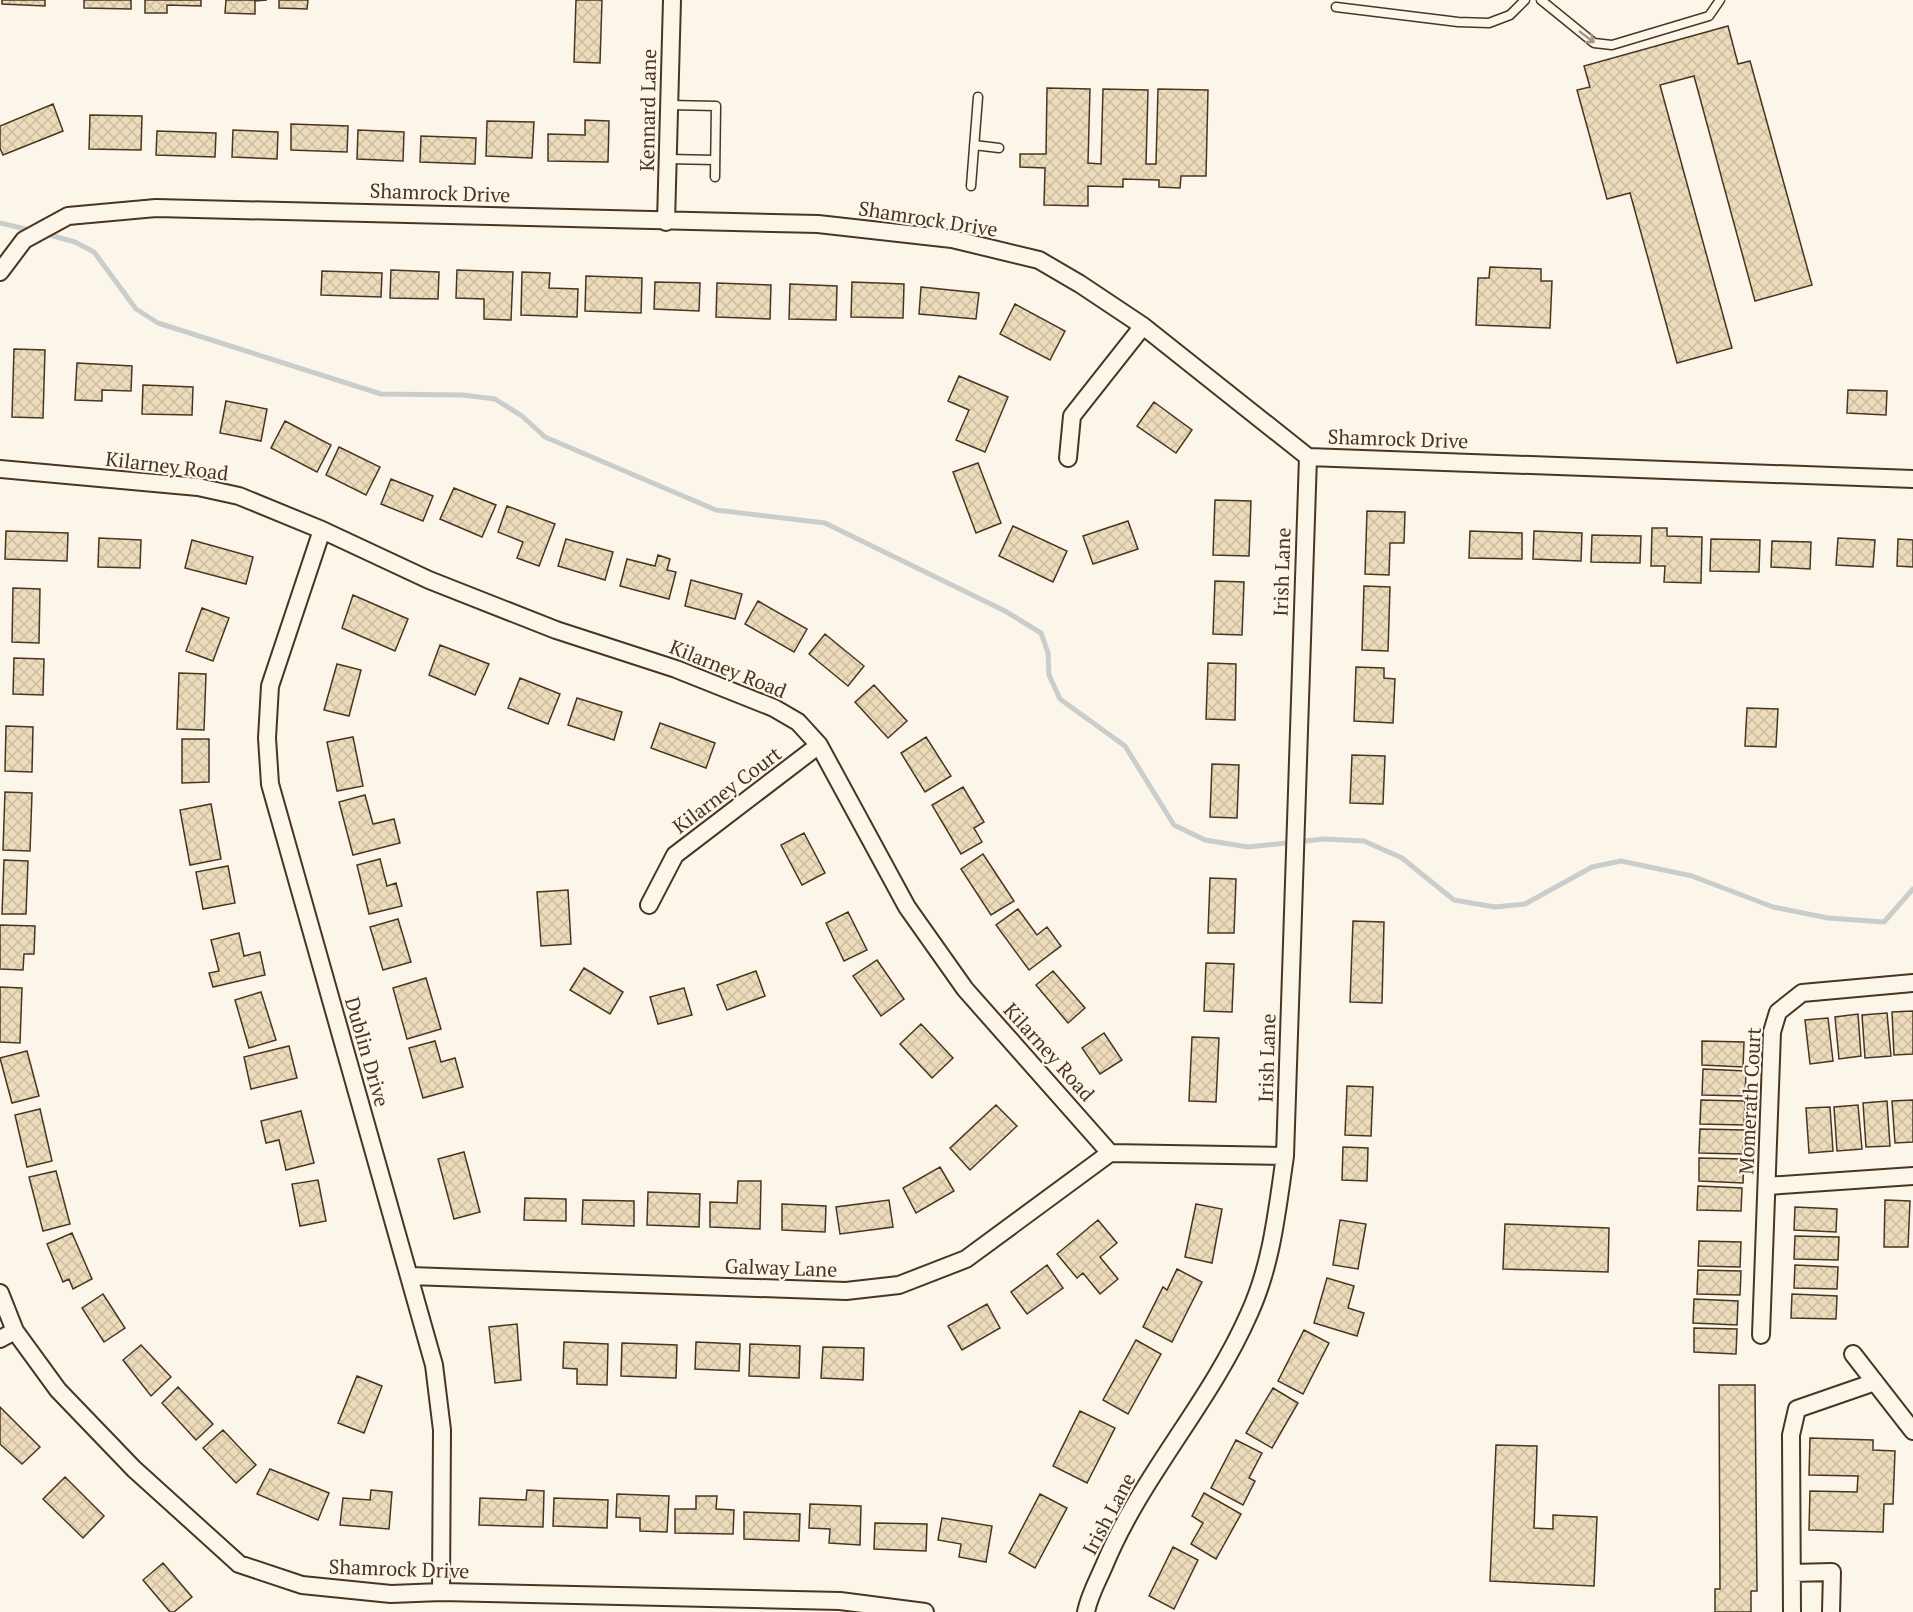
<svg xmlns="http://www.w3.org/2000/svg" width="1913" height="1612" viewBox="0 0 1913 1612" font-family="'PT Serif',serif">
  <style>
    .lines { fill: none; stroke-linecap: round; stroke-linejoin: round }
    .stream { stroke: #c9cecd; stroke-width: 5 }
    .building { fill: url(#building-cross-hatch); stroke: #4a3520; stroke-width: 1.5 }
    .lane-casing { stroke: #4a3520; stroke-width: 11 }
    .street-casing { stroke: #4a3520; stroke-width: 20 }
    .lane { stroke: #fbf6e9; stroke-width: 8 }
    .street { stroke: #fbf6e9; stroke-width: 16 }
    .oneway { stroke: #a29684 }
    .labels { text-anchor: middle; stroke-width: 4.5; stroke-linejoin: round; paint-order: stroke }
    .street-label { font-size: 20px; fill: #4a3520; stroke: #fbf6e9 }
  </style>
  <defs>
    <pattern id="building-cross-hatch" width="8" height="8" patternUnits="userSpaceOnUse" patternTransform="scale(1.5)"><rect width="8" height="8" fill="#ecdcbc"/><path d="M0 0l8 8M0 8l8-8" fill="none" stroke="#ccbda1"/></pattern>
  </defs>
  <rect width="100%" height="100%" fill="#fbf6e9"/>
  <g class="lines">
    <path class="stream" d="M0,223L34,231
      M46,234L75,242L94,252L136,309L158,323L381,394L463,395L495,399L522,416L545,437L716,510L825,523L1005,611L1041,633L1048,653L1049,675L1060,699L1125,746L1174,825L1205,840L1248,847L1324,839L1364,841L1402,858L1454,900L1495,907L1525,904L1592,867L1621,861L1692,876L1773,907L1828,918L1884,922L1913,889"/>
  </g>
  <path class="building" d="M2,0H45V6L2,4Z
    M84,0H131V9L84,8Z
    M145,0H201V6L167,5V13H145Z
    M226,0H267L255,1V14L225,13Z
    M279,0H308L307,9L279,8Z
    M576,0H602L600,63L574,62Z
    M1728,26L1738,64L1750,61L1812,285L1755,301L1694,76L1660,85L1732,348L1677,363L1630,193L1607,199L1577,90L1590,87L1584,66Z
    M1047,88L1090,89L1088,163L1101,164L1103,89L1148,90L1146,164H1156L1158,89L1208,90L1206,176H1181L1180,188L1159,187V180L1123,179V187L1088,186V206L1044,205L1045,168L1020,167V154H1046Z
    M53,104L63,131L3,155L0,148V126Z
    M90,115L142,116L141,150L89,149Z
    M585,120L609,121L608,162L548,161V134L585,135Z
    M487,121L534,122L532,158L486,156Z
    M291,124L348,126L347,152L291,150Z
    M233,130L278,132L277,159L232,157Z
    M358,130L404,132L403,161L357,159Z
    M157,131L216,133L215,157L156,155Z
    M421,136L476,138L475,164L420,162Z
    M1490,267L1541,269V281H1552L1550,328L1476,325L1478,278H1489Z
    M391,270L439,272L438,299L390,298Z
    M457,270L513,272L511,320L484,319V299L456,298Z
    M322,271L382,273L381,297L321,295Z
    M522,272L550,273L549,288L578,289L577,317L521,315Z
    M586,276L642,278L641,313L585,311Z
    M655,282L700,283L699,311L654,309Z
    M852,282L904,284L903,318L851,317Z
    M717,283L771,285L770,319L716,317Z
    M790,284L837,286L836,320L789,319Z
    M921,287L979,293L976,319L919,314Z
    M1015,304L1065,331L1050,360L1000,334Z
    M14,349L45,350L43,418L12,417Z
    M77,363L132,366L131,391L102,390V401L75,400Z
    M959,376L1008,397L985,452L956,440L969,410L948,401Z
    M143,385L193,387L192,415L142,414Z
    M1848,390L1887,391L1886,415L1847,413Z
    M226,401L267,409L261,441L220,433Z
    M1154,402L1192,430L1176,453L1137,426Z
    M285,421L331,445L317,472L271,448Z
    M339,447L380,467L366,495L326,475Z
    M978,463L1001,523L976,533L953,472Z
    M391,479L433,496L423,521L381,504Z
    M454,488L496,505L482,537L440,519Z
    M1215,500L1251,501L1249,556L1213,555Z
    M507,506L555,524L539,566L517,558L523,542L498,532Z
    M1367,511L1405,512L1404,543H1390L1389,575L1365,574Z
    M1128,521L1138,549L1093,564L1083,536Z
    M1013,526L1067,551L1053,582L999,556Z
    M1652,528H1667V536L1702,537L1701,583L1664,582L1665,566H1651Z
    M6,531L68,533L67,561L5,559Z
    M1470,531L1522,533V559L1469,558Z
    M1534,531L1582,533L1581,561L1533,559Z
    M1592,535L1641,536L1640,563L1591,562Z
    M99,538L141,540L140,568L98,567Z
    M1838,538L1875,540L1873,567L1836,565Z
    M566,539L613,552L605,580L558,566Z
    M1711,539L1760,540L1759,572L1710,571Z
    M1898,539L1913,540V567L1897,566Z
    M192,540L253,557L246,584L185,568Z
    M1772,541L1811,542L1810,569L1771,567Z
    M658,555L670,559L667,570L676,572L669,599L620,586L627,559L655,566Z
    M691,580L742,594L735,619L685,606Z
    M1215,581L1244,582L1242,635L1213,634Z
    M1364,586L1390,587L1388,651L1362,650Z
    M13,588L40,589L39,643L12,642Z
    M353,595L408,619L395,651L342,628Z
    M758,601L807,629L794,652L745,624Z
    M202,608L229,618L213,661L186,651Z
    M825,634L864,666L848,686L809,654Z
    M440,645L489,664L475,695L429,675Z
    M14,658L44,659L43,695L13,694Z
    M1208,663L1236,664L1235,720L1206,719Z
    M337,664L361,670L349,716L324,710Z
    M1356,667L1384,668V678L1395,679L1393,723L1354,721Z
    M179,673L206,674L204,730L177,729Z
    M520,678L560,694L548,724L508,708Z
    M874,685L907,721L888,738L855,702Z
    M577,698L622,712L614,740L568,725Z
    M1747,708L1778,709L1776,747L1745,746Z
    M660,723L715,743L706,768L651,748Z
    M6,726L33,727L32,772L5,771Z
    M353,737L363,786L337,791L327,742Z
    M926,737L951,776L925,792L901,753Z
    M182,739H209V782L182,783Z
    M1352,755L1385,756L1383,804L1350,803Z
    M1212,764L1239,765L1237,818L1210,817Z
    M963,787L984,822L974,828L982,842L961,854L932,805Z
    M5,792L32,793L30,851L3,850Z
    M365,795L373,824L394,819L400,843L353,855L339,802Z
    M211,804L221,859L190,865L180,810Z
    M804,833L825,873L802,885L781,845Z
    M983,854L1014,901L991,915L961,869Z
    M380,859L387,886L396,883L402,906L369,914L357,865Z
    M4,860L28,861L26,914H2Z
    M228,866L235,903L203,909L196,872Z
    M1210,878L1236,879L1234,933H1208Z
    M568,890L571,944L541,946L537,892Z
    M1018,909L1037,935L1047,927L1061,946L1029,970L996,925Z
    M848,912L867,950L844,961L826,923Z
    M398,919L411,962L383,970L370,927Z
    M1353,921L1384,922L1382,1003L1350,1002Z
    M0,925L35,926L34,954H24L23,970L0,969Z
    M239,933L244,956L260,952L265,975L213,987L209,973L219,971L211,940Z
    M877,960L904,999L881,1016L853,976Z
    M1206,963L1234,964L1232,1012L1204,1011Z
    M584,968L623,992L610,1014L570,990Z
    M756,971L765,996L727,1010L717,985Z
    M1053,971L1085,1008L1068,1023L1036,985Z
    M426,978L441,1029L407,1039L393,988Z
    M0,987L22,988L20,1043L0,1042Z
    M684,988L692,1015L658,1024L650,997Z
    M261,992L276,1040L249,1048L235,1000Z
    M1913,1011V1054L1894,1055L1892,1012Z
    M1887,1013L1891,1056L1865,1058L1862,1015Z
    M1858,1014L1861,1056L1839,1059L1835,1017Z
    M1828,1018L1833,1061L1810,1064L1805,1020Z
    M921,1024L953,1058L932,1078L900,1044Z
    M1104,1033L1122,1060L1100,1074L1082,1048Z
    M1192,1037L1219,1038L1216,1102L1189,1101Z
    M435,1041L441,1062L455,1058L463,1087L423,1098L409,1048Z
    M1702,1041L1744,1042L1743,1067L1702,1065Z
    M289,1046L297,1078L251,1089L244,1057Z
    M27,1051L39,1096L12,1103L0,1058Z
    M1703,1069L1746,1071L1745,1096L1702,1095Z
    M1347,1086L1373,1087L1371,1136L1345,1135Z
    M1701,1100L1745,1101L1744,1125L1700,1124Z
    M1913,1100V1142L1895,1143L1892,1101Z
    M1887,1101L1890,1146L1866,1147L1863,1103Z
    M996,1105L1017,1126L970,1170L950,1148Z
    M1858,1105L1862,1149L1837,1151L1834,1107Z
    M1830,1107L1833,1151L1809,1153L1806,1108Z
    M40,1109L52,1161L27,1167L15,1115Z
    M301,1111L314,1163L286,1170L279,1140L266,1143L261,1121Z
    M1700,1129L1744,1130L1743,1154L1699,1153Z
    M1343,1147L1368,1148L1367,1181L1342,1180Z
    M464,1152L480,1212L454,1219L438,1159Z
    M1699,1158L1744,1159L1743,1183L1699,1181Z
    M940,1167L954,1191L916,1213L903,1188Z
    M56,1171L70,1224L43,1231L29,1177Z
    M318,1180L326,1221L300,1226L292,1184Z
    M738,1181H761L760,1229L710,1227V1202L737,1203Z
    M1698,1186L1742,1188L1741,1211L1697,1210Z
    M648,1192L700,1194L699,1227L647,1225Z
    M525,1198L566,1199V1221L524,1220Z
    M583,1200L634,1201V1226L582,1224Z
    M889,1200L893,1227L840,1234L836,1207Z
    M1885,1200L1910,1201L1908,1247H1884Z
    M782,1204L826,1206L825,1232L782,1230Z
    M1196,1204L1222,1209L1212,1263L1185,1257Z
    M1795,1207L1837,1209L1836,1232L1794,1230Z
    M1098,1220L1117,1243L1100,1257L1118,1279L1100,1294L1083,1273L1077,1278L1057,1254Z
    M1340,1220L1366,1224L1358,1269L1333,1265Z
    M1505,1224L1609,1228L1608,1272L1503,1269Z
    M72,1233L92,1279L73,1289L69,1279L63,1282L47,1244Z
    M1795,1236L1839,1237L1838,1260L1794,1259Z
    M1699,1241L1741,1242L1740,1267L1698,1266Z
    M1047,1265L1063,1288L1027,1314L1011,1292Z
    M1795,1265L1838,1267L1837,1289L1794,1288Z
    M1177,1269L1202,1282L1172,1342L1143,1327L1163,1287L1167,1290Z
    M1698,1270L1741,1271L1740,1295L1697,1294Z
    M1327,1278L1354,1286L1348,1308L1364,1313L1357,1336L1314,1323Z
    M103,1294L125,1328L104,1342L82,1308Z
    M1792,1294L1837,1296L1836,1319L1791,1318Z
    M1694,1299L1738,1301L1737,1325L1693,1323Z
    M987,1304L1000,1328L962,1350L948,1326Z
    M517,1324L521,1380L495,1383L489,1327Z
    M1694,1328L1737,1329L1736,1354L1694,1352Z
    M1304,1330L1329,1343L1303,1394L1278,1381Z
    M1136,1340L1161,1354L1128,1414L1103,1400Z
    M564,1342L608,1344L607,1385L577,1384V1369L563,1368Z
    M696,1342L740,1344L739,1371L695,1369Z
    M622,1343L677,1345L676,1378L621,1376Z
    M750,1344L800,1346L799,1378L749,1376Z
    M141,1345L171,1377L151,1396L123,1360Z
    M823,1347L864,1348L863,1380L821,1378Z
    M357,1376L382,1386L364,1433L338,1423Z
    M1719,1385H1755L1757,1591H1751V1612H1715V1589H1720Z
    M178,1387L213,1424L196,1440L162,1403Z
    M1273,1388L1298,1403L1272,1448L1246,1433Z
    M0,1407L40,1447L22,1464L0,1444Z
    M1080,1411L1115,1428L1087,1483L1053,1466Z
    M223,1430L256,1465L236,1483L203,1448Z
    M1810,1438L1873,1440V1450L1895,1451L1893,1504H1884L1883,1532L1809,1530L1810,1491L1857,1492L1858,1476L1809,1475Z
    M1236,1440L1262,1453L1249,1478L1255,1481L1243,1505L1211,1488Z
    M1496,1445L1537,1446L1534,1528L1553,1529V1515L1597,1517L1594,1586L1490,1581Z
    M270,1469L329,1493L318,1520L257,1494Z
    M65,1477L104,1516L83,1538L43,1499Z
    M371,1490L392,1492L389,1529L340,1525L343,1498L370,1500Z
    M527,1490L544,1491L543,1527L479,1525L480,1498L526,1500Z
    M1204,1493L1241,1514L1216,1559L1191,1544L1203,1523L1192,1516Z
    M617,1494L669,1496L667,1532L640,1531V1518L616,1517Z
    M1040,1494L1067,1508L1035,1568L1009,1553Z
    M696,1496H717L716,1509L734,1510L733,1534L675,1533V1509H696Z
    M554,1498L608,1500L607,1528L553,1526Z
    M810,1504L861,1506L860,1545L829,1543L830,1529L809,1528Z
    M744,1512L800,1514L799,1541L744,1539Z
    M942,1518L992,1526L986,1562L959,1557L961,1544L938,1540Z
    M875,1523L927,1524L926,1551L874,1549Z
    M1173,1547L1198,1560L1174,1609L1149,1596Z
    M163,1563L192,1597L174,1612H170L143,1580Z"/>
  <g class="lines">
    <g class="lane-casing">
      <path id="lane" d="M1541,0L1594,43L1612,45L1709,16L1720,0
        M1336,7L1458,22L1489,23L1510,15L1525,0
        M669,105L716,106L715,177
        M974,145L999,148
        M668,159L715,160
        M971,186L978,97"/>
    </g>
    <g class="street-casing">
      <path id="street" d="M666,222L672,0
        M0,272L24,240L68,216L156,208L818,224L952,239L1039,260L1080,284L1143,326L1308,457L1913,479
        M1068,458L1072,416L1143,326
        M0,469L198,487L239,496L322,530L429,580L556,630L676,669L774,708L798,722L819,745L907,907L965,989L1110,1153L1285,1156
        M322,530L270,686L267,738L270,784L434,1365L442,1430L441,1592
        M649,905L675,855L819,745
        M1767,1186L1913,1176
        M410,1276L846,1291L899,1285L966,1259L1110,1153
        M0,1293L15,1331L58,1390L134,1469L239,1564L302,1585L391,1594L441,1592L840,1601L925,1612
        M1761,1335L1772,1032L1778,1012L1802,993L1913,983
        M0,1339L15,1331
        M1853,1354L1913,1431
        M1792,1573L1832,1572L1831,1612
        M1086,1612C1089,1596 1098,1580 1104,1566C1141,1476 1210,1403 1249,1314C1272,1264 1277,1210 1285,1156L1308,457
        M1792,1612L1791,1435L1797,1409L1875,1382"/>
    </g>
    <use href="#lane" class="lane"/>
    <use href="#street" class="street"/>
  </g>
  <defs><path id="oneway-shaft" d="M-6 0H5M1.5-3L5.5 0L1.5 3" fill="none" stroke-width="1.6" stroke-linecap="round" stroke-linejoin="round" transform="scale(1.5)"/></defs>
  <use class="oneway" href="#oneway-shaft" transform="translate(1587 37) rotate(37)"/>
  <g class="labels">
    <g class="street-label">
      <text transform="translate(648 110) rotate(-89)" y="7">Kennard Lane</text>
      <text transform="translate(440 193) rotate(2)" y="7">Shamrock Drive</text>
      <text transform="translate(928 219) rotate(9)" y="7">Shamrock Drive</text>
      <text transform="translate(1398 439) rotate(2)" y="7">Shamrock Drive</text>
      <text transform="translate(167 466) rotate(7)" y="7">Kilarney Road</text>
      <text transform="translate(1282 572) rotate(-88)" y="7">Irish Lane</text>
      <text transform="translate(728 669) rotate(22)" y="7">Kilarney Road</text>
      <text transform="translate(727 790) rotate(-37)" y="7">Kilarney Court</text>
      <text transform="translate(367 1052) rotate(74)" y="7">Dublin Drive</text>
      <text transform="translate(1049 1052) rotate(48)" y="7">Kilarney Road</text>
      <text transform="translate(1267 1058) rotate(-88)" y="7">Irish Lane</text>
      <text transform="translate(1750 1101) rotate(-87)" y="7">Momerath Court</text>
      <text transform="translate(781 1268) rotate(2)" y="7">Galway Lane</text>
      <text transform="translate(1109 1514) rotate(-62)" y="7">Irish Lane</text>
      <text transform="translate(399 1569) rotate(2)" y="7">Shamrock Drive</text>
    </g>
  </g>
</svg>
